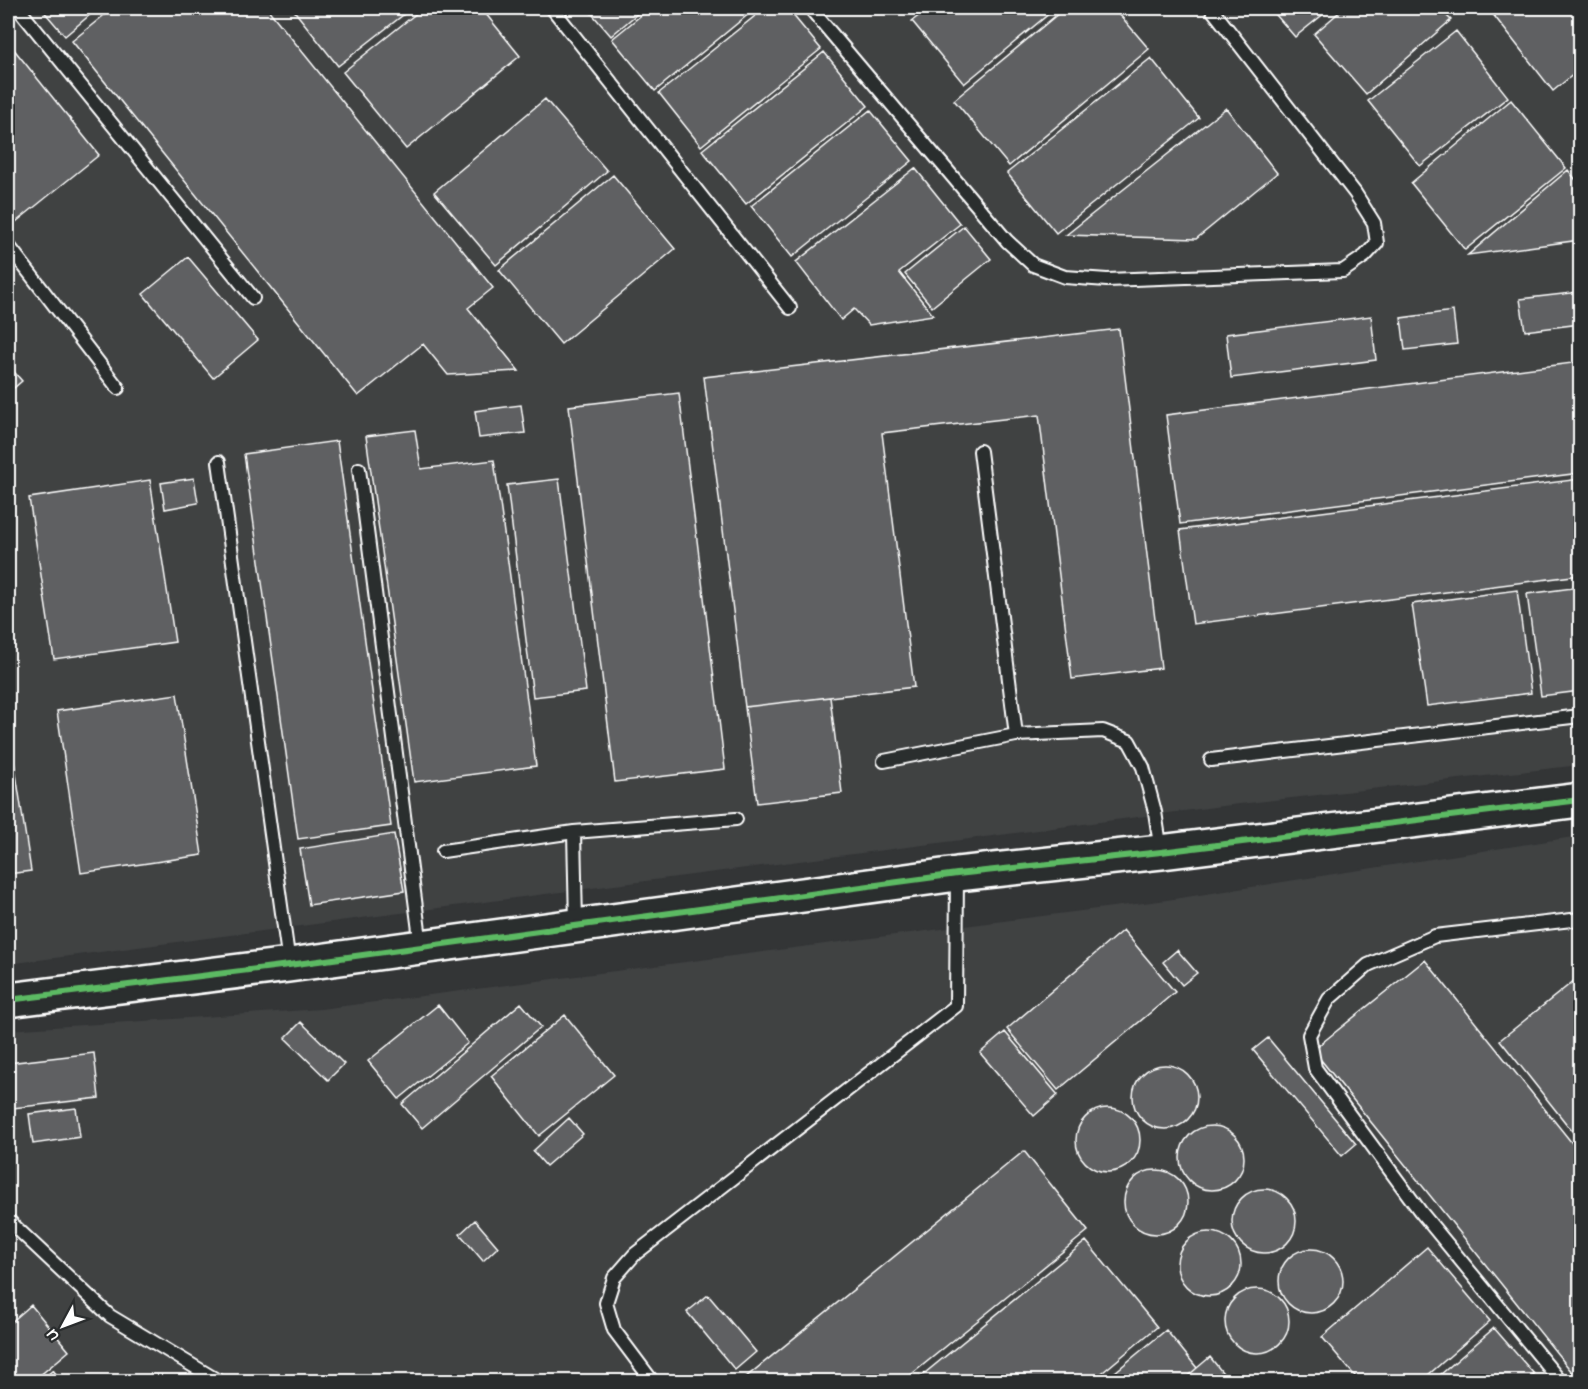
<svg xmlns="http://www.w3.org/2000/svg" width="1588" height="1389" viewBox="0 0 1588 1389" font-family="'Architects Daughter',sans-serif">
  <style>
    .built { fill: #404243 }
    .building { fill: #5f6162; stroke: #fff; stroke-width: 1.5 }
    .lines { fill: none; stroke-linecap: round; stroke-linejoin: round }
    .lane-casing { stroke: #fff; stroke-width: 16 }
    .secondary-casing { stroke: #fff; stroke-width: 38 }
    .lane { stroke: #2a2d2e; stroke-width: 12 }
    .secondary { stroke: #2a2d2e; stroke-width: 33 }
    .cycleway-casing { stroke: #2a2d2e; stroke-width: 10 }
    .cycleway { stroke: #5cba63; stroke-width: 6 }
  </style>
  <rect width="100%" height="100%" fill="#333536"/>
  <filter id="ink" filterUnits="userSpaceOnUse"><feTurbulence type="fractalNoise" baseFrequency=".0167" numOctaves="2"/><feDisplacementMap in="SourceGraphic" scale="12" xChannelSelector="R" yChannelSelector="G"/><feConvolveMatrix kernelMatrix="1 2 1 2 8 2 1 2 1" color-interpolation-filters="sRGB"/></filter>
  <g filter="url(#ink)">
    <path class="built" d="M8,8H1580V765L1222,806L8,964Z
      M1580,836V1381L8,1382V1030L321,1009L1167,900Z"/>
    <path class="building" d="M41,8H98L65,36Z
      M113,8H267L493,288L468,308L519,371L448,375L423,344L358,396L72,41Z
      M292,8H412L338,66Z
      M423,8H481L520,56L406,149L343,72Z
      M587,8H644L611,36Z
      M650,8H756L655,91L612,39Z
      M765,8H787L821,49L701,146L659,93Z
      M929,8H1056L964,84L912,21Z
      M1065,8H1114L1149,49L1009,166L954,100Z
      M1270,8H1331L1295,37Z
      M1344,8H1439L1451,20L1366,94L1314,34Z
      M1488,8H1580V69L1553,91Z
      M1456,31L1508,97L1420,166L1368,101Z
      M8,42L99,155L11,226L8,221Z
      M824,52L868,106L746,204L702,150Z
      M1151,58L1199,118L1056,233L1007,173Z
      M545,99L607,171L496,265L434,192Z
      M1511,100L1566,168L1465,250L1411,183Z
      M1226,108L1277,173L1196,239L1066,235Z
      M870,110L912,161L792,257L751,206Z
      M915,168L960,224L899,272L933,315L869,325L854,309L841,320L796,262Z
      M1568,170L1580,185V240L1468,255Z
      M613,175L675,249L561,344L499,270Z
      M964,226L991,259L932,307L905,274Z
      M188,257L258,340L213,378L143,294Z
      M1580,292V324L1525,331L1520,299Z
      M1453,311L1457,344L1405,350L1401,318Z
      M1371,316L1376,360L1231,378L1226,334Z
      M1119,329L1161,668L1072,679L1039,415L882,433L914,687L745,707L704,377Z
      M1580,362V473L1180,524L1166,415Z
      M8,365L22,381L8,393Z
      M679,393L725,769L615,782L569,406Z
      M521,405L525,433L479,438L475,411Z
      M415,430L421,469L494,460L536,766L414,782L366,436Z
      M337,441L391,826L298,839L244,454Z
      M194,478L198,503L165,509L161,483Z
      M559,479L586,691L533,697L507,485Z
      M1580,479V575L1193,624L1180,530Z
      M150,480L175,642L54,659L29,498Z
      M1580,587V691L1541,696L1527,594Z
      M1517,590L1531,693L1427,706L1412,604Z
      M177,694L202,855L81,873L57,711Z
      M830,697L842,793L757,803L745,707Z
      M8,722L31,871L8,874Z
      M394,834L404,891L309,905L300,849Z
      M1123,930L1175,992L1058,1090L1007,1029Z
      M1177,950L1197,973L1182,985L1163,962Z
      M1425,960L1580,1153V1382L1313,1050Z
      M1580,976V1141L1500,1040Z
      M521,1003L541,1027L422,1128L402,1104Z
      M438,1005L468,1043L399,1099L368,1061Z
      M565,1015L614,1075L539,1136L491,1076Z
      M301,1022L344,1064L328,1080L285,1038Z
      M1005,1032L1058,1095L1034,1116L980,1053Z
      M1268,1038L1356,1144L1342,1156L1253,1050Z
      M94,1053L99,1098L13,1108L8,1063Z
      M1133 1097a32 32 0 1 1 64 0a32 32 0 1 1-64 0Z
      M1076 1140a32 32 0 1 1 64 0a32 32 0 1 1-64 0Z
      M76,1108L80,1137L33,1144L29,1114Z
      M569,1118L583,1134L546,1166L533,1151Z
      M1180 1158a32 32 0 1 1 64 0a32 32 0 1 1-64 0Z
      M1024,1151L1088,1231L902,1382H740Z
      M1124 1202a32 32 0 1 1 64 0a32 32 0 1 1-64 0Z
      M1232 1221a32 32 0 1 1 64 0a32 32 0 1 1-64 0Z
      M475,1220L498,1247L483,1261L460,1234Z
      M1177 1264a32 32 0 1 1 64 0a32 32 0 1 1-64 0Z
      M1086,1241L1157,1327L1091,1382H914Z
      M1427,1247L1490,1321L1420,1382H1360L1322,1337Z
      M1279 1281a32 32 0 1 1 64 0a32 32 0 1 1-64 0Z
      M1225 1321a32 32 0 1 1 64 0a32 32 0 1 1-64 0Z
      M708,1295L756,1352L735,1370L687,1312Z
      M31,1305L69,1351L32,1382H8V1325Z
      M1494,1328L1534,1374L1525,1382H1432Z
      M1166,1330L1197,1368L1181,1382H1103Z
      M1210,1357L1230,1382H1181L1197,1368Z
      M53,1370L62,1382H39Z"/>
    <g class="lines">
      <g class="lane-casing">
        <path id="lane" d="M18,8L253,298
          M552,8L790,308
          M810,8L1007,241L1033,265L1065,277L1107,280L1343,271L1365,256L1377,243L1374,223L1355,193L1211,8
          M8,245L118,388
          M980,451L1016,735
          M219,462L289,963
          M359,469L421,946
          M1211,760L1580,716
          M884,761L1016,735L1103,731L1129,741L1143,767L1155,812L1161,851
          M443,851L574,832
          M576,923L574,832L736,819
          M8,1220L110,1316L220,1382
          M653,1382L614,1330L606,1303L614,1278L635,1254L956,1006L957,874
          M1561,1382L1420,1211L1315,1068L1309,1035L1329,999L1368,965L1435,936L1580,919"/>
      </g>
      <g class="secondary-casing">
        <path id="secondary" d="M8,1000L289,965L957,874L1161,852L1580,800"/>
      </g>
      <use href="#lane" class="lane"/>
      <use href="#secondary" class="secondary"/>
      <g class="cycleway-casing">
        <path id="cycleway" d="M8,1000L289,965L957,874L1161,852L1580,800"/>
      </g>
      <use href="#cycleway" class="cycleway"/>
    </g>
  </g>
  <rect width="1588" height="1389" fill="none" stroke="#2a2d2e" stroke-width="30"/>
  <rect x="15" y="15" width="1558" height="1359" fill="none" stroke="#fff" stroke-width="2" filter="url(#ink)"/>
  <g transform="translate(63 1326) rotate(229)" stroke="#2a2d2e" stroke-width="4.5" paint-order="stroke">
  <path d="M0-4.5L10 22L0 15L-10 22Z" fill="#ffffff"/>
  <text y="-9" font-size="16" font-weight="bold" text-anchor="middle" fill="#ffffff">U</text>
  </g>
</svg>
